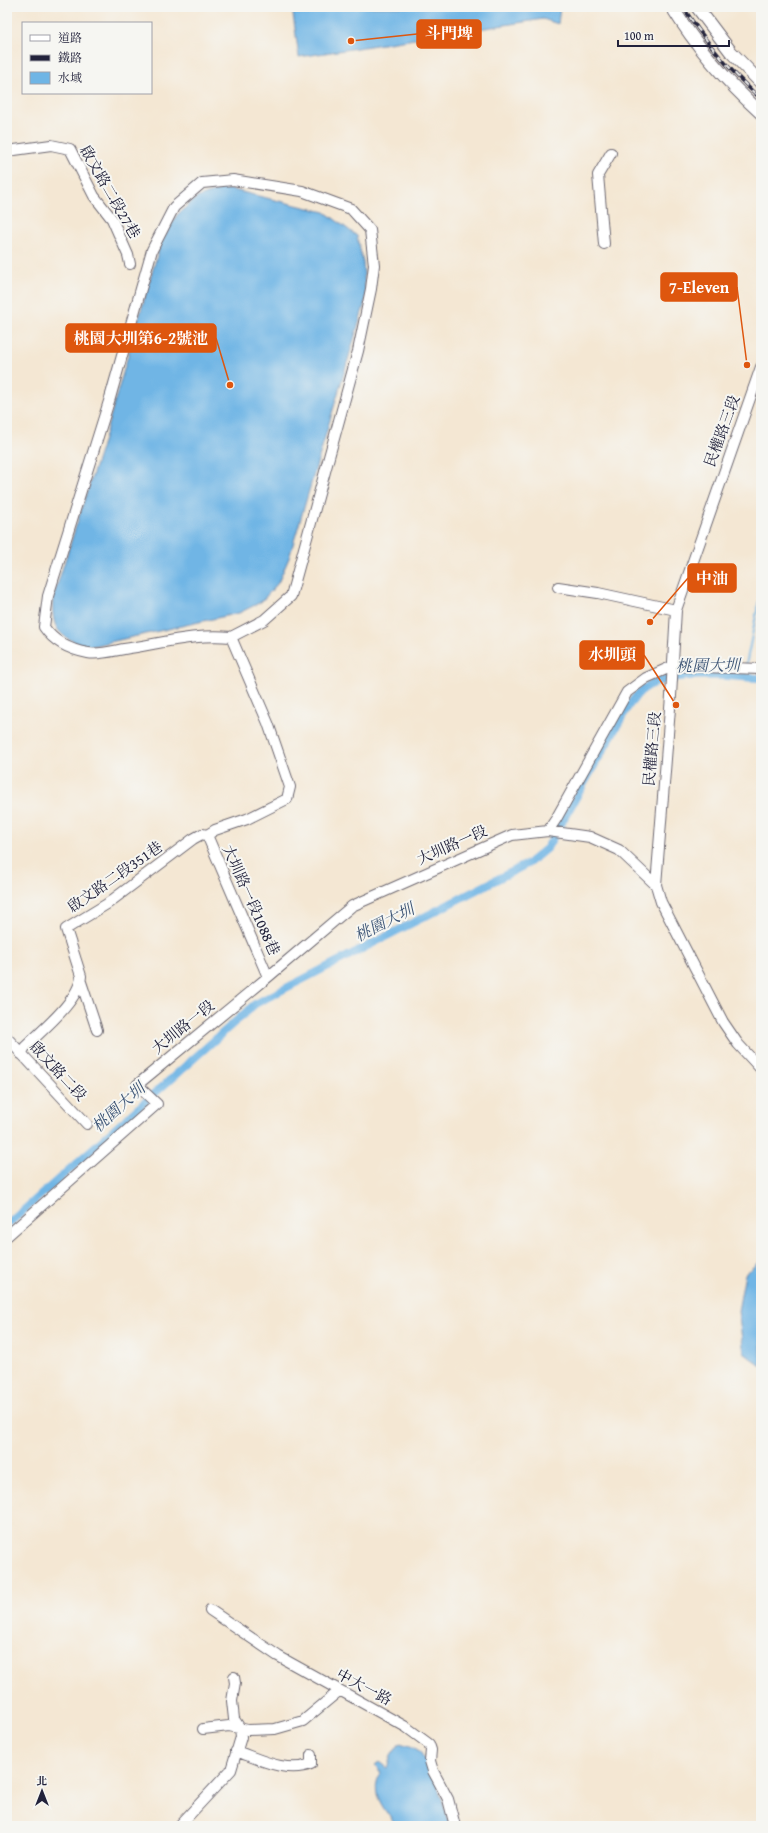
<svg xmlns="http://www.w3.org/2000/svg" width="768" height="1833" viewBox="0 0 768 1833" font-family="'Gentium Book Plus','Noto Serif TC',serif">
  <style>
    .water { fill: #6fb5e5; stroke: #486c90 }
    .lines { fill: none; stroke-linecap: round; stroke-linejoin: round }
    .stream { stroke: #6fb5e5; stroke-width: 2 }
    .canal { stroke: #6fb5e5; stroke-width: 8 }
    .minor-casing { stroke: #6c6770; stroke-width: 12 }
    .major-casing { stroke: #6c6770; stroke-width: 14 }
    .minor { stroke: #fff; stroke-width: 10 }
    .major { stroke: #fff; stroke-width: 12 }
    .rail-casing { stroke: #22223b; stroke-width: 3.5 }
    .rail { stroke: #f6f6f2; stroke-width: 2; stroke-dasharray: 6; stroke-linecap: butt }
    .labels { text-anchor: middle; stroke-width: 4; stroke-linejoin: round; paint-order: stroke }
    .street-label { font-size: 15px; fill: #22223b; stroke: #f6f6f2 }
    .water-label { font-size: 16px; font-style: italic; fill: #3d5576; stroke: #f6f6f2 }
    .leader { fill: none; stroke: #de560e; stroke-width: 1.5 }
    .callout-dot { fill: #de560e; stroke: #f6f6f2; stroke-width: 1.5 }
    .callout { fill: #de560e; stroke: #de560e; stroke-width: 1.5 }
    .callout-label { font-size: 16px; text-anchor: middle; font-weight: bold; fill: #fff }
  </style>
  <rect width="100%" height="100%" fill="#f6f6f2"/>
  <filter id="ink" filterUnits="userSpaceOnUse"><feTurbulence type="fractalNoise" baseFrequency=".025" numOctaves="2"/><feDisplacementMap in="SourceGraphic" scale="8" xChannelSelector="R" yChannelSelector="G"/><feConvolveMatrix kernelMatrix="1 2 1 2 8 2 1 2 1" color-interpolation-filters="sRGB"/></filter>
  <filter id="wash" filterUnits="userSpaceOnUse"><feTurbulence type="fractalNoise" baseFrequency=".012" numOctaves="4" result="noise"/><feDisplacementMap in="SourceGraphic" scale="16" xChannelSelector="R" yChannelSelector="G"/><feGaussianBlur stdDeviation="0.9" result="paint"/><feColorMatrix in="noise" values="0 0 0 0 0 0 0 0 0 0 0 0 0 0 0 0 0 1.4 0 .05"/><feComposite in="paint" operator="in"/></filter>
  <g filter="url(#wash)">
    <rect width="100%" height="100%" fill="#f4e7d3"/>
    <path class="water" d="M292,7H560L558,24L543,19L299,57Z
      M225,188L325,212L357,236L363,262L366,299L289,558L278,583L261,602L239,613L88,647C58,637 51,629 53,598L103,442L160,245L177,215L196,198Z
      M761,1260V1366L744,1353L738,1311L745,1274Z
      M400,1743C406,1745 413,1746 418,1750C430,1761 446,1809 450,1826H396C385,1809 368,1793 381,1773L375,1765L379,1762L387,1768L391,1756Z"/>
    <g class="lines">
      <path class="stream" d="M746,665L761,591
        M744,678L745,671"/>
      <path class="canal" d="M7,1225L255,1004L529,863L547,848L629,705C633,701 636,695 641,691C668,668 728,677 761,678"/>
    </g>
  </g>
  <g filter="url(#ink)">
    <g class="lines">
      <g class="minor-casing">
        <path id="minor" d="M7,151L51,145L70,149L94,196L112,219L128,255L130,264
          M604,244L598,175L611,153
          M761,367L676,610L671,696L656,885L661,902L723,1022L738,1044L761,1069
          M558,587L598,593L676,610
          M548,831L590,837L619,850L656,885
          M207,835L215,830L247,819L287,799L290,787L268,723L231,637C196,633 159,644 124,649C113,651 99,655 88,653C71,650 54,642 44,627L48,596L110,398L152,250L174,207L202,183L233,180L302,191L351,209L370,230L374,265L371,289L358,351L291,596L264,620L231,637
          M207,835L268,977
          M81,982L97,1030
          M7,1038L87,1124
          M21,1054L25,1047C41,1031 80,1000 81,976L66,929L107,904L193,839L202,834L207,835
          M7,1236L157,1104L137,1085L268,977L352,906L512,835L548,831L556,819L627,692L646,678L673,666L761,669
          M210,1610L278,1656L406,1727L429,1744L431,1750L430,1761L433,1771L448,1799L455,1826
          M203,1729L229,1726L248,1730L275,1729L303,1721L339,1691
          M236,1751C259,1759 287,1774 311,1764V1755
          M179,1826L231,1770L241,1737L240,1728L234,1719L232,1701L235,1683L234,1677"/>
      </g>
      <g class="major-casing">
        <path id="major" d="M672,7C696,46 727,82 761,113
          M697,7L731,52L761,83"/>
      </g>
      <use href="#minor" class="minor"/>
      <use href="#major" class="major"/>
      <g class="rail-casing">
        <path id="rail" d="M683,7C705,41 732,73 761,99"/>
      </g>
      <use href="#rail" class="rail"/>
    </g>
  </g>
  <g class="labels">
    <g class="street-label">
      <text transform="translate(110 192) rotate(60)" y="5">啟文路二段27巷</text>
      <text transform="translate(722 431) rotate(-70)" y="5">民權路三段</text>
      <text transform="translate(652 749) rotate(-85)" y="5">民權路三段</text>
      <text transform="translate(452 845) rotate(-24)" y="5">大圳路一段</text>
      <text transform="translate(115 877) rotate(-35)" y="5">啟文路二段351巷</text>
      <text transform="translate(251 900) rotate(66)" y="5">大圳路一段1088巷</text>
      <text transform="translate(183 1027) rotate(-39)" y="5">大圳路一段</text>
      <text transform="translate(58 1071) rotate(47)" y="5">啟文路二段</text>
      <text transform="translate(364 1687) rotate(28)" y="5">中大一路</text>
    </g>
    <g class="water-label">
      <text transform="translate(708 665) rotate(-1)" y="6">桃園大圳</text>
      <text transform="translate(384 922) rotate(-27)" y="6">桃園大圳</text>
      <text transform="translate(118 1107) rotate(-42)" y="6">桃園大圳</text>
    </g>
  </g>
  <path class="leader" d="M351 41L417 34M747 365L737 287M230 385L216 338M650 622L688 578M676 705L644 655"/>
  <g class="callout-dot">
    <circle cx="351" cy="41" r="4"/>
    <circle cx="747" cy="365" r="4"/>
    <circle cx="230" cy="385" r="4"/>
    <circle cx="650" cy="622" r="4"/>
    <circle cx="676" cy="705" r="4"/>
  </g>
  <g class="callout">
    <rect x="417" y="20" width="64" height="28" rx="4"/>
    <rect x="661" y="273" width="76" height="28" rx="4"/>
    <rect x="66" y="324" width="150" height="28" rx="4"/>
    <rect x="688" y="564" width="48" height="28" rx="4"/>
    <rect x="580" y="641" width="64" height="28" rx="4"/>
  </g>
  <g class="callout-label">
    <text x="449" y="39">斗門埤</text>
    <text x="699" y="293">7-Eleven</text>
    <text x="141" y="344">桃園大圳第6-2號池</text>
    <text x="712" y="584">中油</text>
    <text x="612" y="660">水圳頭</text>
  </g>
  <rect width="768" height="1833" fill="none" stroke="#f6f6f2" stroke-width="24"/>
  <rect x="22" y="22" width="130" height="72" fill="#f6f6f2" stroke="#a1a1a9"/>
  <rect x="30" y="35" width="20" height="6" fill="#ffffff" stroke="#a1a1a9"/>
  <text x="58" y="42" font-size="12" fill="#22223b">道路</text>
  <rect x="30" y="55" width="20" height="6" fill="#22223b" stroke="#a1a1a9"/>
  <text x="58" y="62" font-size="12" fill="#22223b">鐵路</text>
  <rect x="30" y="72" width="20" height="12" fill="#6fb5e5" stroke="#a1a1a9"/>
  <text x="58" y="82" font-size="12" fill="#22223b">水域</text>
  <g transform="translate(42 1791)" stroke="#f6f6f2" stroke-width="3" paint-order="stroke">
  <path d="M0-3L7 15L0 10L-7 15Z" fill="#22223b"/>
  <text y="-6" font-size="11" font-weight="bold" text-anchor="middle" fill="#22223b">北</text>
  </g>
  <path d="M618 40v6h111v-6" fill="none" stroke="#22223b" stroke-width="2"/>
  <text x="624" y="40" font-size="12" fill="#22223b" stroke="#f6f6f2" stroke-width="3" paint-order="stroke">100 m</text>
</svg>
